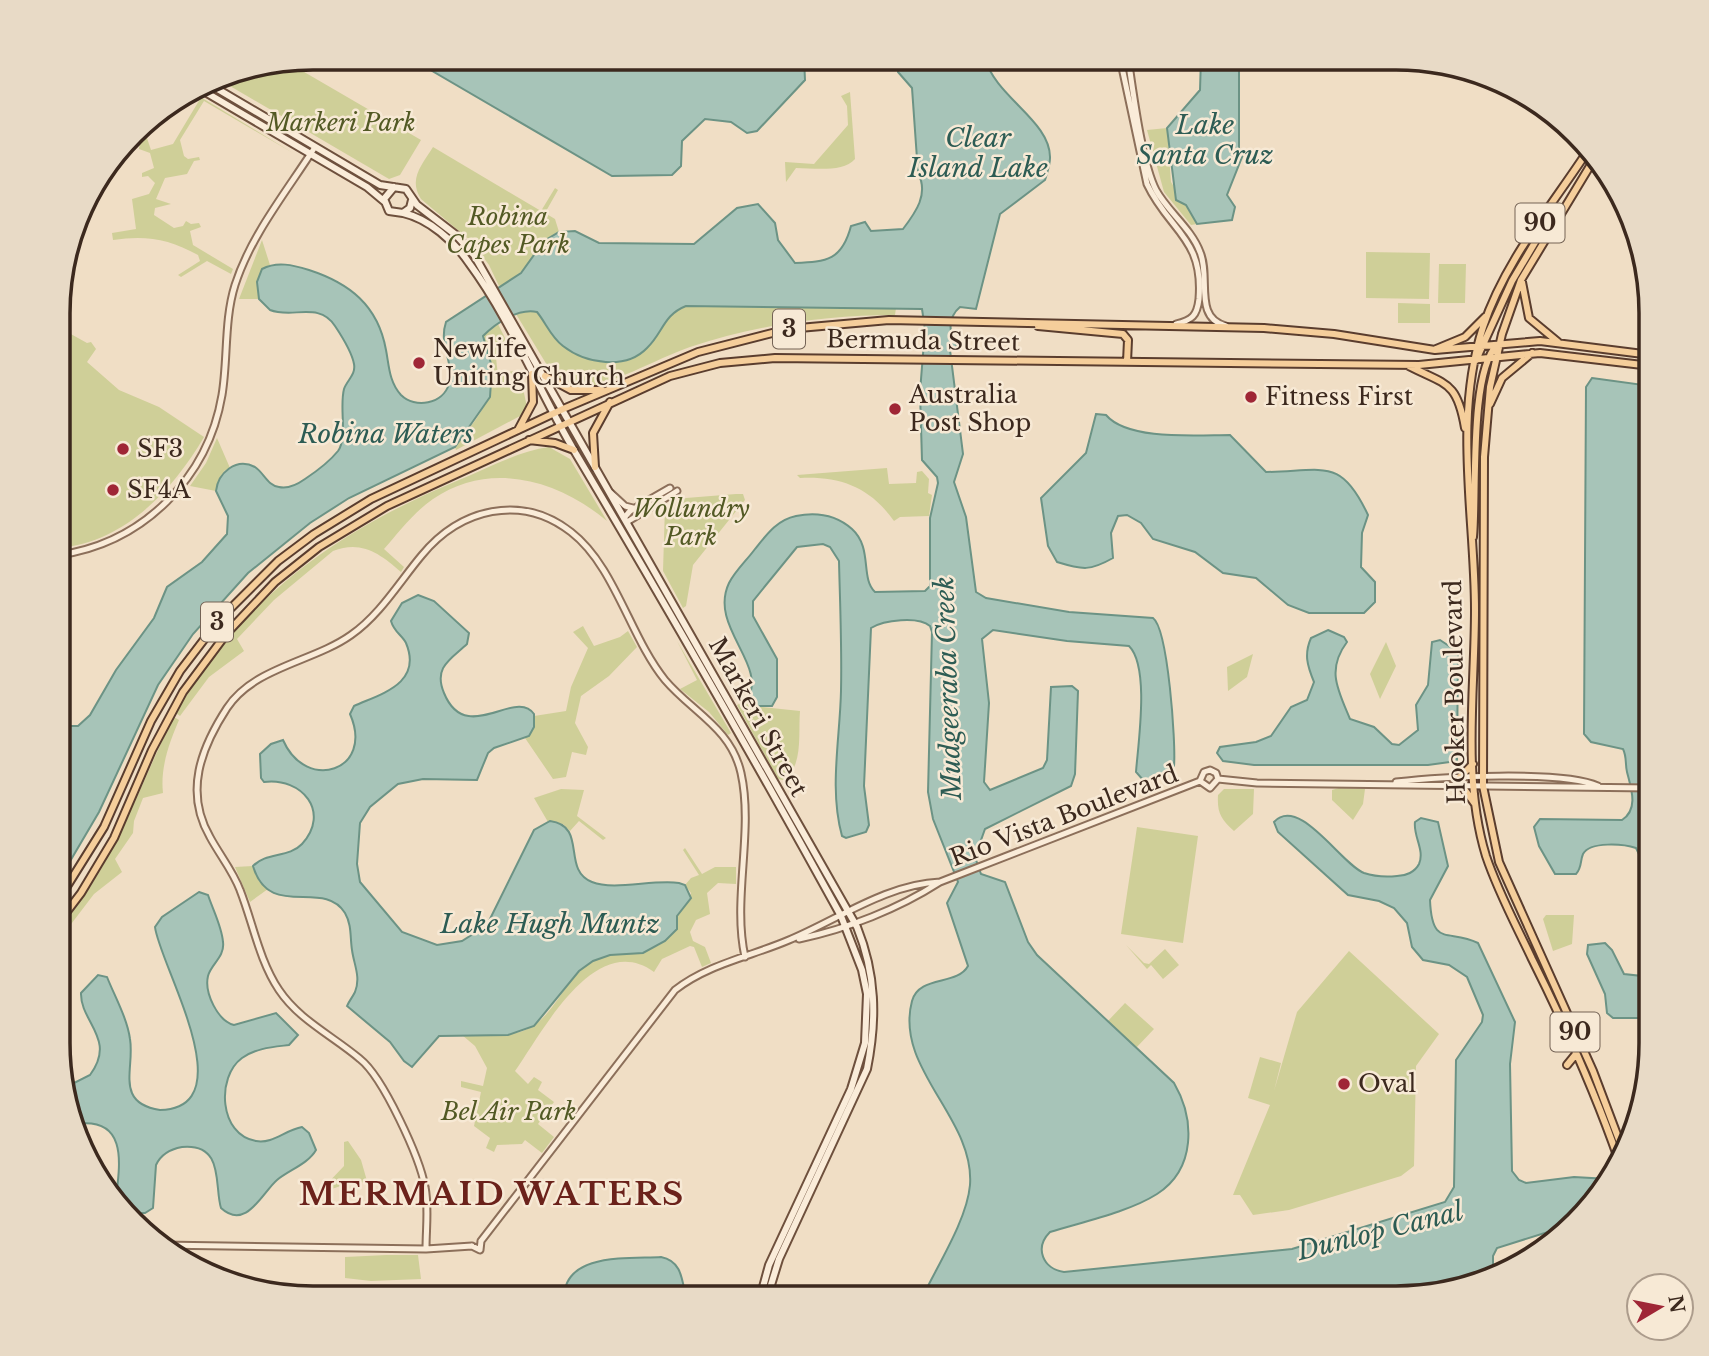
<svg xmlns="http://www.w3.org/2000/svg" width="1709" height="1356" viewBox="0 0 1709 1356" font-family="'Libre Baskerville',serif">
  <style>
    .green { fill: #cfcf98 }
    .water { fill: #a7c4b8; stroke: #6c9385; stroke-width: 2 }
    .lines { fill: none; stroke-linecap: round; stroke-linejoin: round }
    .tertiary-casing { stroke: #8c6f5a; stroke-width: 9 }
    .secondary-casing { stroke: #6e503d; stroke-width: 10 }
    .primary-casing { stroke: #5a3d2e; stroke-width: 10 }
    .tertiary { stroke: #faecd9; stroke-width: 5 }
    .secondary { stroke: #faecd9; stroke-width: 6 }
    .primary { stroke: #f5ce9b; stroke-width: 6 }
    .poi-dot { fill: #9f2636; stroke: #f7e9d5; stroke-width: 2.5 }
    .labels { text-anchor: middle; stroke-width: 5; stroke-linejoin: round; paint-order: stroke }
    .shield { fill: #f7e9d5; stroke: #746355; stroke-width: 2 }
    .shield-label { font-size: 23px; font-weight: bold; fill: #3c291e }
    .park-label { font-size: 24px; font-style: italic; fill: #525924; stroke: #f7e9d5 }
    .street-label { font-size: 24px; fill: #3c291e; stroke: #f7e9d5 }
    .poi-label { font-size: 24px; fill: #3c291e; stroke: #f7e9d5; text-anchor: start }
    .water-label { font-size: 26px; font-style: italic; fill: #2d5c54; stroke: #f7e9d5 }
    .district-label { font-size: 32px; font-weight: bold; letter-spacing: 2px; fill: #6b221b; stroke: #f7e9d5 }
    .rim { fill: none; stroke: #3c291e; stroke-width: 3.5 }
  </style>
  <rect width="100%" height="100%" fill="#f0dec5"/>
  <path class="green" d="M287,62L421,140L400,175L389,179L218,79L231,71Z
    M850,92L855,159C843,173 813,168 796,168L786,182L785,162L814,164L848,125L847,106L841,96Z
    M194,93L293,153L204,101L180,140L184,156L188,159L199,157L200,160L194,161L187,174L165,178L156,199L171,204L155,208L154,215L174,228L183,226L186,221L191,224L199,223L201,227L190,231L193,245L233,269L231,274L207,261L181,277L178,275L200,261L198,255C169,239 146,235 113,240L112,233L136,229L132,199L149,194L155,183L148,176L142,177V173L154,168L150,153L139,149L141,133L146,135L151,150L173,144L200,99Z
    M1167,128L1171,182L1197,224L1191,225L1164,192L1147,130Z
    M433,147L541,211L555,188L558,190L545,213L555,219L559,232C533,243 529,277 499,286L489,265L472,242L421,199C408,179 422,165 433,147Z
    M262,240L270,265L262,269L258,289L260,295L259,299H239Z
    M1366,252L1430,253L1429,299L1366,298Z
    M1439,264H1466L1465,303H1438Z
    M1398,303L1430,304V323H1398Z
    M686,306L896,308L895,315C826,315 756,325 690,347C655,359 610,387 575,388L553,375L516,314L525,310L537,312C546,323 551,337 563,346C586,364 626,370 647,348C663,333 663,315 686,306Z
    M498,324L506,340C493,347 496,359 498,374L519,370L527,407L520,416L456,450L455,447C489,403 500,393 483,336Z
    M60,328L87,343L91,342L96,349L87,362L119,390L159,407L204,437C173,490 125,542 59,548Z
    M217,438L230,468L224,471L216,491L190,486L206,463Z
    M549,447L570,459L607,521C558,480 490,460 433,499C414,512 399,532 384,549L404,567L401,572C380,554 362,540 333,551L274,600L237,639L244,651L209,677L180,716L176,713C244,597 336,531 459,480C488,468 519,451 549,447Z
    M887,468L889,484L916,483L917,472L922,471L929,479L928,493L932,495L929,516L900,517L894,521C870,487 840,476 800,478L797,475Z
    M736,494H743L745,500L693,565L686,606L683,608L663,571L665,506L686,498Z
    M583,626L594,646L620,637L628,631L637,647L609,676L581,696L575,723L588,747L586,755L572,752L566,777L553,779L525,738L533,730L534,716L566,711L571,687L588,648L573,632Z
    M677,641L731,733L728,735L709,712L680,689L697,680Z
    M1386,642L1396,666L1380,699L1370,674Z
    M1253,654L1247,677L1228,691L1227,667Z
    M747,700L752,706L800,711C798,733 804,767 783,780L778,779L737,705Z
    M174,717L179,720C170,741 160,767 163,793L143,798L134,821L133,833L115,859L122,872L94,894L59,940C59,919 82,900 93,882C127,829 146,771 174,717Z
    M1339,788L1365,789L1363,804L1353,820L1332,800V790Z
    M561,789L584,790L577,816L606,838L603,840L579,821L570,831L563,824L548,822L534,798Z
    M1224,789H1254L1253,814L1234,831C1221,819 1217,813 1218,795Z
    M1137,827L1198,836L1183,943L1121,934Z
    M685,848L702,874L715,867H736V884L718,883L707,893L710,914L696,920L690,932L693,941L705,947L711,963L702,967L694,947L690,946L662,959L654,972C595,929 542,1033 515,1071L528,1084L534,1077L542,1082L538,1090L554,1102L538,1124L554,1137L542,1153L525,1140L522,1144L497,1145L494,1152L486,1148L490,1138L474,1126L481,1092L461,1087V1081L483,1086L487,1068L475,1046L462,1035C481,1034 501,1037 520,1032C554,1022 563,978 592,962C620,946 654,961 674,931C678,926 675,921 677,916C681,907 688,903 691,893L685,885L691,878L699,875L683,850Z
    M253,866L259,881L268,889L250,902L235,867Z
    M1546,915H1574L1572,944L1553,951L1543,919Z
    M1126,945L1144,963L1149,964L1165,949L1179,965L1163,979L1151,965L1147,969Z
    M1349,951L1439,1034L1416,1066L1414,1166L1401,1176L1289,1210L1253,1215L1240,1195H1233L1270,1105L1248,1098L1260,1057L1281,1063L1274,1091L1297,1012Z
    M1125,1003L1154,1029L1136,1048L1107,1022Z
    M348,1141L361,1160L367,1181L372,1184L369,1186L358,1180L326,1191L324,1187L344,1166V1142Z
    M386,1255H418L421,1279L371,1281L345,1278V1257Z"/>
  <path class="water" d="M410,58H804L805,80L757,131L747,133L731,122L705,119L682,141L681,166L672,175L612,176Z
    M898,58H985C995,97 1051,121 1050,158C1050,165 1047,173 1045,180L1000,214L976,309L960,307C948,317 948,334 957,346L950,350L963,454L954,482L966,517L976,592L986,598L1069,612L1153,618C1168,629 1176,743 1174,766L1168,773L1144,781L1136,772C1138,744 1150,667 1129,646L1067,641L993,630L982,639L989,703L984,782L990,790L1043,768L1047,760L1051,687L1072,686L1078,691L1075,774L1071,786L985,829L975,857L981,874L1005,882L1028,942L1037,955L1174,1083C1195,1119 1196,1169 1157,1194C1129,1212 1082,1222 1050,1232C1034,1248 1043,1269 1064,1272L1292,1249L1445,1202L1454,1187L1456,1060L1482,1022L1483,1015L1467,977L1449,965L1423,960L1412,947L1407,923L1394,908L1379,901L1348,895L1278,832L1274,822C1299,795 1341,864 1364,873C1373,876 1387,877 1397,876C1406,876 1415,872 1419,864C1425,850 1413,836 1415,822L1421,818L1438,822L1448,866L1430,900C1432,949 1449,928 1478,943L1515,1022L1510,1064L1512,1171L1519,1180L1526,1183L1574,1177L1608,1179L1588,1212L1567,1226L1497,1248L1493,1256V1279L1424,1293L1412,1291L1393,1298H922C937,1266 967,1220 970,1185C975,1118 894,1069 912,1001C919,975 957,986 968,966L947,903L958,882L933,819L928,792L932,632L930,626C918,616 884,620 871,628L864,786L869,825L866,832L846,838L842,836C829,789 840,739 841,691C842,647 840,604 839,561L830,547L823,544L797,547L753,601V616L777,659V697L772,706H752L747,700C769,665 708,627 729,583C735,571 747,560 755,549C767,534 777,520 796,516C816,512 836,515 852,529C873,548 860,578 875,592L925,591L930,586V518L938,483L937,477L922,460L920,392L925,329L922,309L686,306C663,315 663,333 647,348C626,370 586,364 563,346C551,337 546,323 537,312C518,308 496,323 483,336L492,367L490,397L455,447L349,498L310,523L248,573L193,634L158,685L99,812L59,880V726H78L90,715L116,670L154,618L167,587L202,562L227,534L228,516L216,491C218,473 236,457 255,467C264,473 268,486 279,487C288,489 298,484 305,479C314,473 330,461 338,451C348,437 339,408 344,389C347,380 356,375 354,364C352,353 341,335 335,326C319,301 292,319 270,310L259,299L257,282L262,269C277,261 293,265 309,270C349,283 378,305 386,350C389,365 389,382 401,395C415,409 443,404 449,384C455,363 438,346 446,322L521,273L544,241L559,232L575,231L599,243L694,244L737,208L758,204L775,223L778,240L795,263C827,262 842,260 851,226L865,222L871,231L903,229C916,212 929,194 918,173L912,88L898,72Z
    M1201,58H1239V150L1244,152L1227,195L1235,207L1232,220L1197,224L1186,205L1176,200L1167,128L1200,90Z
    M1592,378L1651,386V879L1636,848C1624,844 1590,841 1583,854C1580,861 1582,868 1576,874H1555L1539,846L1534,827L1540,819L1622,820C1639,809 1631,788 1627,772C1625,764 1627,757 1623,749L1591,742L1584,734L1586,387Z
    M1096,414L1106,415C1128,441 1198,435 1230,435L1266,472C1325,471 1341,457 1368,515L1362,533L1361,567L1375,582V602L1364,613H1309L1288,605L1256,578L1223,573L1195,552L1153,539L1141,523L1127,515L1118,516L1111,533L1113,558C1090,571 1083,570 1057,562L1048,546L1041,498L1086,453Z
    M418,595L434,601L469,633L467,644C451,659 433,667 444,693C466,747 516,687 534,714V727L529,736L494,748L488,753L477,780L423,779L398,784L370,807L360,823L357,864L360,882L402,932L437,945L462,941L487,925L534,830L550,821C588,826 561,870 592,882C614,891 654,879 679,883L685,885L691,898L677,916V929L665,941L643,953L610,955L593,961L579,971L534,1026L508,1035L439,1036L412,1067L404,1061L390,1042L347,1006C349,1001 352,998 355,992C361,977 354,965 352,950C350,938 352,925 345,913C323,878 269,921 253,866C266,852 289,858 302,844C331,812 302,777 264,782L261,778L260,754L271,744L283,740C306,793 375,771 350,714L354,706C380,694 423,684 406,643C402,635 394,632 391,621L402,603Z
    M1328,630L1344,637L1347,642C1326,670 1338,690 1350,719L1374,727L1392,744L1399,745L1418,730L1416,705L1428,685L1432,642L1440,640L1458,652L1457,761L1428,765H1254L1223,761L1217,753L1220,747L1256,742L1271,736L1291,707L1307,700L1314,682C1307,665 1304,654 1311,638Z
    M199,892L208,895C213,910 222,927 223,942C225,957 211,964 208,976C204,993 218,1021 234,1025L276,1013L298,1035L289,1045C273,1047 256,1048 242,1058C216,1077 219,1135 256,1141C273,1144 285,1130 302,1127L309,1133L316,1150C308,1164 289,1170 277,1180C262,1193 246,1231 221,1208C214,1186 225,1143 182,1147C171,1149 161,1154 156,1165L153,1208L145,1213H128L116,1198C120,1164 128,1117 76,1124L66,1087L90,1075C117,1039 80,1022 81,993L98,975L107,977C115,997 127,1018 130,1039C135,1068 114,1103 160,1110C246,1108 159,964 155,927L162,917Z
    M1605,943L1612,950L1624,974L1651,977V1060L1648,1072L1642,1052L1649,1033L1648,1024L1641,1018H1613L1607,1013L1605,994L1587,954L1588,945Z
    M661,1257C682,1261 682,1280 686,1298H564C564,1252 630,1259 661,1257Z"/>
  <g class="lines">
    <g class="tertiary-casing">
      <path id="tertiary" d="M1120,58L1147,184C1169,231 1204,238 1199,299C1197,316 1192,320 1176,324
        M1128,58C1133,91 1142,163 1156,190C1168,212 1191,228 1200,252C1211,277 1193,318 1226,326
        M611,493L625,506L633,508
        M624,518L630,511L670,488
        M627,522L677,491
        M59,555C143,543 208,478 222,395C228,359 224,320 235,285C251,235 287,191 315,147
        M1218,779L1257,783L1651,788
        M1200,781L1204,772L1210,770L1216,773L1218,779
        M1200,781L1210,788L1218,779
        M1396,782C1437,777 1563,770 1598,786
        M799,939C847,929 898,909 940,882L1200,781
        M481,1241L675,990C708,964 752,956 789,940C837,920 887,884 940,882
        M162,1245L426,1249L472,1246
        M472,1246L480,1250L481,1241
        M426,1249C426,1228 429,1207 425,1187C420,1158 383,1077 360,1059C333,1036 299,1020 279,990C259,960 253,923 240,890C233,871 219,854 210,837C184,792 201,748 227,708C254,667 313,662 351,635C380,615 400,581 422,555C460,509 521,493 571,532C615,566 630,637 665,680C692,712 731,728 741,773C754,831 732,899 745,957"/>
    </g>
    <g class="secondary-casing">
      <path id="secondary" d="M209,84L380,185L406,189L417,205L456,235L474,255L857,927C876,974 877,1019 867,1069L779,1259L767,1298
        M200,89L367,187L385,202
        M394,187L384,199L389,211L403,213L410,208L412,200
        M403,213C429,219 454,241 469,263C512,321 538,390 575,452C666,605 755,760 841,916L862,970L867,994L865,1043L851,1089L769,1265L760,1298"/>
    </g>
    <g class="primary-casing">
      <path id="primary" d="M1587,152C1550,208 1504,263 1483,327C1453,419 1475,517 1475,610C1475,690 1462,778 1486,856C1498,892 1516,925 1532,959C1565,1025 1595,1092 1619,1161
        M1593,161L1521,280L1502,334L1490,387L1484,457L1483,786L1499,862L1593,1071L1624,1153
        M1522,282L1529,318L1558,342
        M1038,326L1123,334L1128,340L1127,362
        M1436,349L1465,337L1485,317
        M1476,360L1512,281L1543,229L1552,222
        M1409,366C1446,385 1457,381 1465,428
        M545,376L571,390H602
        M1490,404L1502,378L1532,353
        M518,430L533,402L532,374
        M529,440L555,443L574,450
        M595,467L593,433L610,402
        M1473,537C1477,494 1469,373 1497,345
        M1460,777L1473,764
        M1462,786L1475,804
        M59,899L104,827L151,721L180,671L219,620L278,561L314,534L371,499L563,409L698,352L788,329L889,320L1264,328L1334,334L1435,350L1540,341L1651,355
        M59,922L81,893L114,838L152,750L183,692L227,633L275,582L319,547L387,506L670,376L720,363L775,358L1419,365L1540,353L1651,366
        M1567,1065L1576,1054"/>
    </g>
    <use href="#tertiary" class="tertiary"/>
    <use href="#secondary" class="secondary"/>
    <use href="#primary" class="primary"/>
  </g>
  <g class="poi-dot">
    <circle cx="419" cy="363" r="7"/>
    <circle cx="1251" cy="397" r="7"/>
    <circle cx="895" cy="409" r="7"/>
    <circle cx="123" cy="449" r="7"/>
    <circle cx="113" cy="490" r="7"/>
    <circle cx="1344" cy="1084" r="7"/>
  </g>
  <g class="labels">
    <g class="shield">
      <rect x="1515.5" y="203.5" width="49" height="39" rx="5"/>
      <rect x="773" y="309.5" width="32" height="39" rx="5"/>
      <rect x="201" y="602.5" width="32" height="39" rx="5"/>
      <rect x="1550.5" y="1012.5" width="49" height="39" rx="5"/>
    </g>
    <g class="shield-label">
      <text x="1540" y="231">90</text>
      <text x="789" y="337">3</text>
      <text x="217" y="630">3</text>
      <text x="1575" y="1040">90</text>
    </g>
    <g class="park-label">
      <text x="341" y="131">Markeri Park</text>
      <text x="508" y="225">Robina<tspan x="508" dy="28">Capes Park</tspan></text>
      <text x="691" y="517">Wollundry<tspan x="691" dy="28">Park</tspan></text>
      <text x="509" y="1120">Bel Air Park</text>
    </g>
    <g class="street-label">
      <text transform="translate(923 341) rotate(1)" y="8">Bermuda Street</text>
      <text transform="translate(1455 692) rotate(-91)" y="8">Hooker Boulevard</text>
      <text transform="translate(758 717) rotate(61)" y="8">Markeri Street</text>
      <text transform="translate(1064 816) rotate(-21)" y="8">Rio Vista Boulevard</text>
    </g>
    <g class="poi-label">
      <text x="433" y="357">Newlife<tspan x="433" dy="28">Uniting Church</tspan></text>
      <text x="909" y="403">Australia<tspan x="909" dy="28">Post Shop</tspan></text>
      <text x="1265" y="405">Fitness First</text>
      <text x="137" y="457">SF3</text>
      <text x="127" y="498">SF4A</text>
      <text x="1358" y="1092">Oval</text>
    </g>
    <g class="water-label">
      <text x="1205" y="134">Lake<tspan x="1205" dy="30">Santa Cruz</tspan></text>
      <text x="978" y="147">Clear<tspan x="978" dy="30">Island Lake</tspan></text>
      <text x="386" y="443">Robina Waters</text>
      <text transform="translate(948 688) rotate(-92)" y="9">Mudgeeraba Creek</text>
      <text x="550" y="933">Lake Hugh Muntz</text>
      <text transform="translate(1380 1231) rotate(-14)" y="9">Dunlop Canal</text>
    </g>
    <g class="district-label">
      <text x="492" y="1205">MERMAID WATERS</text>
    </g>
  </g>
  <path d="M0 0H1709V1356H0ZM313 70H1396A243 243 0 0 1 1639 313V1043A243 243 0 0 1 1396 1286H313A243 243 0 0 1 70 1043V313A243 243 0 0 1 313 70Z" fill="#e8dac6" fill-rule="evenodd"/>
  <path class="rim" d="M313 70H1396A243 243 0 0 1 1639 313V1043A243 243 0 0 1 1396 1286H313A243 243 0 0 1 70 1043V313A243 243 0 0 1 313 70Z"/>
  <g transform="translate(1660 1307) rotate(80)"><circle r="33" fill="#f7e9d5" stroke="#ac9c8c" stroke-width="2"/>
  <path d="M0-5L12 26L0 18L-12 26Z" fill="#9f2636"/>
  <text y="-10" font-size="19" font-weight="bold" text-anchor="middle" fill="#3c291e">N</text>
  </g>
</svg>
